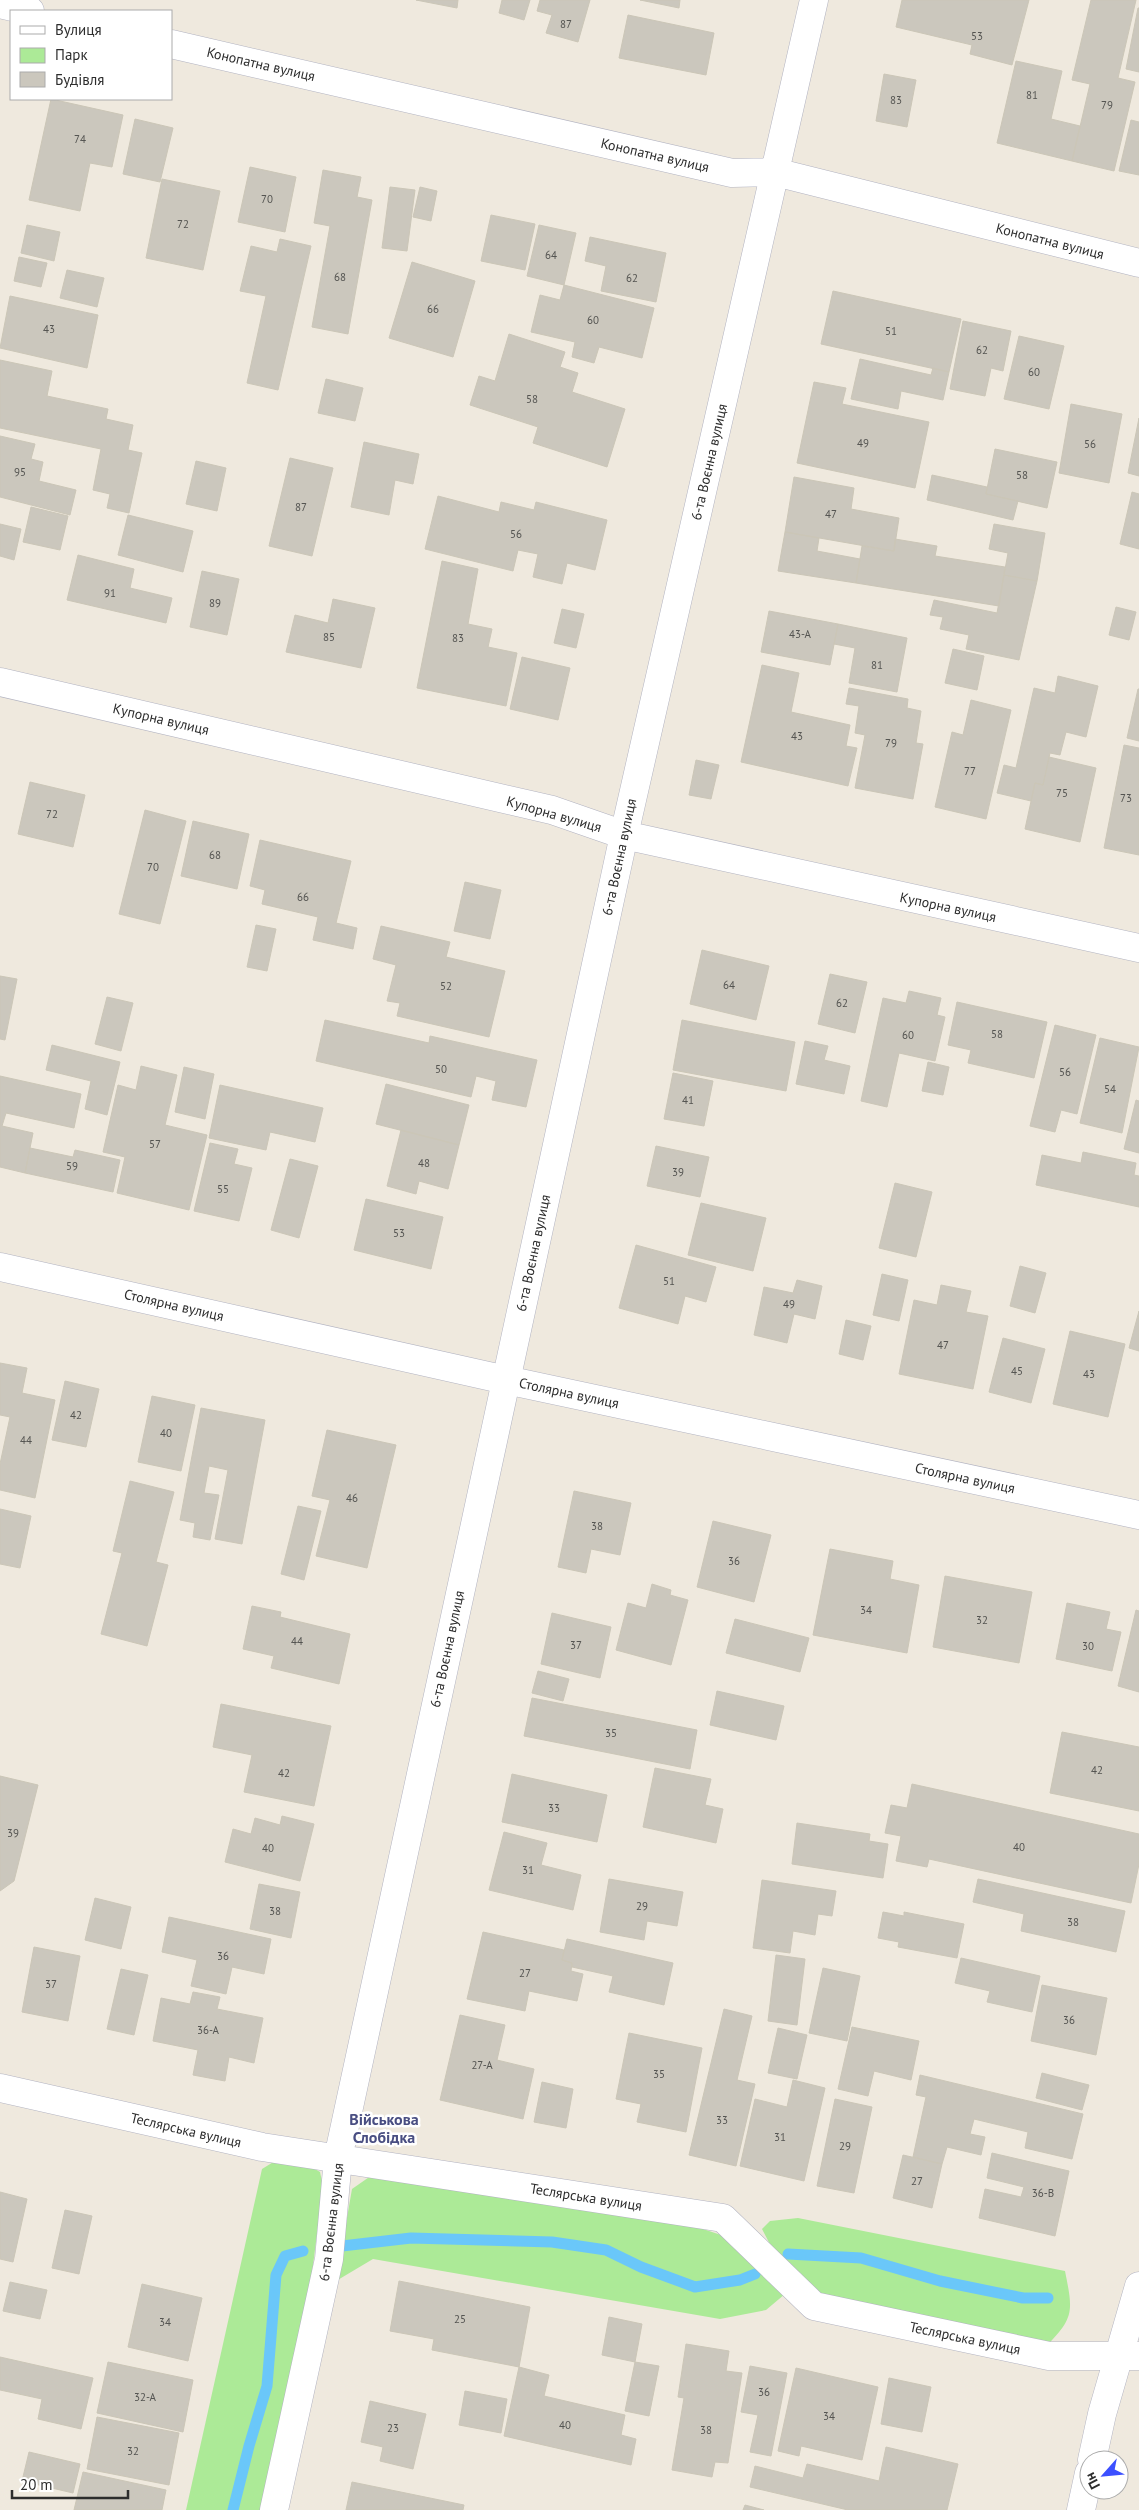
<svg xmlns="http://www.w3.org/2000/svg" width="1139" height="2510" viewBox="0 0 1139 2510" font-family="'PT Sans',sans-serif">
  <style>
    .green { fill: #acea97 }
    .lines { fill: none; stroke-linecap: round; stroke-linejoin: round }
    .stream { stroke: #6ac7f9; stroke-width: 11 }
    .building { fill: #cbc7bd; stroke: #cbc6b7 }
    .street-casing { stroke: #b2b3c1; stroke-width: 29 }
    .street { stroke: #fff; stroke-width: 28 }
    .labels { text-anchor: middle; stroke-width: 5; stroke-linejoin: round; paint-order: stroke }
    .number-label { font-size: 11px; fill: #545451 }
    .street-label { font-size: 14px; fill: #2d2d2d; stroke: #fff }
    .quarter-label { font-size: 16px; font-weight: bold; fill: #494e82; stroke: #fff }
  </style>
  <rect width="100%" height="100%" fill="#efe9de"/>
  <path class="green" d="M275,2161L310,2166L320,2172L323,2186L302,2353L266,2510H186L262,2169Z
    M375,2173L700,2228L733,2239L785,2294L766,2310L720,2319L373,2259L336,2281L352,2189Z
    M798,2218L1065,2271C1073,2311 1075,2318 1044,2348L821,2299L774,2252L762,2229L770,2221Z"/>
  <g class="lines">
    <path class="stream" d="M342,2246L411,2238L552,2242L606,2250L641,2267L695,2287L740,2280L755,2274
      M788,2254L861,2258L940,2281L1023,2298H1048
      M233,2510L249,2446L267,2386L276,2275L285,2256L303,2251"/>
  </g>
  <path class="building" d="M416,0H458L457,8Z
    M502,0H530L524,20L499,13Z
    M540,0H590L578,42L546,33L552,15L537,11Z
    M640,0H680L679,8Z
    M902,0H1029L1012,65L970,54L972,45L896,27Z
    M1091,0H1136L1118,78L1135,82L1114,171L1072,161L1090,84L1072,80Z
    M1138,8H1139V72L1126,69Z
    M628,15L714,33L706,75L619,58Z
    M1016,61L1062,71L1051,119L1080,126L1072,161L997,143Z
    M884,74L916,80L907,127L876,121Z
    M51,99L123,115L112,167L90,163L80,211L29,200Z
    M135,119L173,128L160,182L123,174Z
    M1131,120L1139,122V175L1119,171Z
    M250,167L296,177L285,232L238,222Z
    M323,170L361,177L357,197L372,200L348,334L312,327L330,226L314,223Z
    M162,179L220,191L203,270L146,258Z
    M390,187L415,190L407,251L382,248Z
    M420,187L437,191L431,221L413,217Z
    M491,215L535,224L525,270L481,261Z
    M27,225L60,232L54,261L21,253Z
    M539,225L576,233L564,285L527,276Z
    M590,237L666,253L656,302L601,291L606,266L585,261Z
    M280,239L311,246L278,390L247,383L266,296L240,291L251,246L277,252Z
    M19,257L47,263L41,287L14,281Z
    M412,262L475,281L453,357L389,338Z
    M67,270L104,278L97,307L60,298Z
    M564,285L654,308L642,358L599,347L594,363L572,357L575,342L531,332L540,295L560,300Z
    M833,291L961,319L949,372L821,344Z
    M10,296L98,315L87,368L0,348Z
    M963,321L1011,331L1003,371L991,368L985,396L950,389Z
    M509,334L565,352L560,367L578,373L572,392L625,409L607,467L533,443L538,427L470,405L479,376L495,381Z
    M1019,336L1064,346L1049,409L1004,399Z
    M860,359L931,375L933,368L949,372L943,400L901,391L898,409L851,399Z
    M0,360L52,371L47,396L108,409L106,419L133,425L128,450L142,453L129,513L107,508L110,494L93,490L101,449L0,428Z
    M326,379L363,388L355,421L318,413Z
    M814,382L846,388L842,404L929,422L915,488L797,463Z
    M1071,404L1122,414L1109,483L1059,473Z
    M1139,418V476L1128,473Z
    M0,436L35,444L31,459L43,462L39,481L76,490L70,515L0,497Z
    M364,442L419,454L413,484L395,480L389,515L351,507Z
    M995,449L1057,462L1047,508L986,494Z
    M290,458L333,468L312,556L269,546Z
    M196,461L226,468L217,511L186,504Z
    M932,475L987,487L986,494L1018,501L1013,520L927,500Z
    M794,477L854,488L851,509L899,518L894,551L785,532Z
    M1132,492L1139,494V549L1120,544Z
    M438,496L499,512L501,502L534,510L536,502L607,520L595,570L567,563L562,584L533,577L538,554L518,550L513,571L425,549Z
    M31,507L68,516L60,550L23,542Z
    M128,515L193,531L183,572L118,555Z
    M0,524L21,529L14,560L0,556Z
    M994,524L1045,533L1037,581L1004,575L1008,553L989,549Z
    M785,532L819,538L817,551L860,559L856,583L778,571Z
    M895,539L937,546L935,556L1005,567L999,606L856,583L862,546L894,551Z
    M78,555L134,569L130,588L172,598L166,623L67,600Z
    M442,561L478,569L468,624L492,629L488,647L517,653L506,706L417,688Z
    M202,571L239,579L227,635L190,627Z
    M1004,575L1037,581L1019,660L966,649L969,635L940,629L943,617L930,615L934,600L997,613Z
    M333,599L375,608L361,668L286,652L295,615L328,623Z
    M1116,607L1136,612L1129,640L1109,635Z
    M562,609L584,614L576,648L554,643Z
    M769,611L838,624L830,665L761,652Z
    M838,624L907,638L897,692L849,683L855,648L834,644Z
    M953,649L984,656L977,690L945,683Z
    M522,657L570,668L558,720L510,709Z
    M762,665L799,673L791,712L850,725L846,746L857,748L848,786L741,762Z
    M1058,676L1098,686L1086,737L1066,732L1060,755L1050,753L1043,785L1035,783L1031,801L997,793L1004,765L1016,768L1034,688L1055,693Z
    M849,688L908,699L907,708L921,711L916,743L923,744L913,799L855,788L865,735L855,733L859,706L846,704Z
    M1138,689H1139V741L1127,738Z
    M971,700L1011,710L986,819L935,807L952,732L963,735Z
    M1124,745L1139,748V855L1104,848Z
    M1049,757L1096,768L1080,842L1025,829L1035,783L1043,785Z
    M696,760L719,765L711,799L689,795Z
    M30,782L85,795L73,847L18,834Z
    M145,810L186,821L160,924L119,914Z
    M193,821L249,834L237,889L181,876Z
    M260,840L351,861L336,923L357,928L353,949L313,940L318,917L262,904L265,890L250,886Z
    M465,882L501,890L490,939L454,931Z
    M256,925L276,929L267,971L247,967Z
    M381,926L450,942L446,957L505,971L489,1037L397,1016L400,1003L387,1001L396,965L373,959Z
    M702,950L769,966L756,1020L690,1004Z
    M830,974L867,982L855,1033L818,1024Z
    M0,976L17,979L5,1040L0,1039Z
    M909,991L941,998L937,1015L945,1017L935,1061L899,1053L887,1107L861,1101L883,998L906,1003Z
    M107,997L133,1003L121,1051L95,1044Z
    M957,1002L1047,1022L1034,1078L968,1063L971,1050L948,1045Z
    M325,1020L429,1043L430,1036L537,1060L526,1107L492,1100L496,1081L476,1076L471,1097L316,1061Z
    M682,1020L795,1042L786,1091L673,1070Z
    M1055,1025L1096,1035L1077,1114L1061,1110L1055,1132L1030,1126Z
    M1100,1038L1139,1047L1122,1133L1080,1123Z
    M805,1041L828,1046L824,1060L850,1066L844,1094L796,1084Z
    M52,1045L120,1062L107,1115L85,1109L91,1081L46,1070Z
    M928,1062L949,1067L943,1095L922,1091Z
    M141,1066L177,1075L165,1125L207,1135L189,1210L117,1193L125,1157L103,1152L118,1085L136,1090Z
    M184,1067L214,1074L205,1119L175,1112Z
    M673,1073L713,1081L704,1126L664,1119Z
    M0,1076L81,1094L74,1128L6,1113L2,1126L33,1133L25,1173L0,1167Z
    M386,1084L469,1105L459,1145L376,1124Z
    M220,1085L323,1108L315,1142L270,1132L266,1150L209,1138Z
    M1136,1100L1139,1101V1153L1124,1149Z
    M401,1130L459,1145L448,1189L419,1181L416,1194L387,1186Z
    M210,1143L238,1149L234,1164L252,1168L239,1221L194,1211Z
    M656,1146L709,1157L700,1197L647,1186Z
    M30,1148L73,1157L75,1150L120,1160L113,1192L25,1173Z
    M1083,1152L1136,1163L1134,1175L1139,1176V1207L1036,1185L1042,1155L1081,1163Z
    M290,1159L318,1166L299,1238L271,1230Z
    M895,1183L932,1192L916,1257L879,1248Z
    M366,1199L443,1217L431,1269L354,1250Z
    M701,1203L766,1218L753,1271L688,1255Z
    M636,1245L716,1267L706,1302L685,1296L678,1324L619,1308Z
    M1020,1266L1046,1273L1035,1313L1010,1306Z
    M882,1274L908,1280L899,1321L873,1315Z
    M797,1280L822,1286L815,1319L794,1314L787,1343L754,1335L764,1287L793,1293Z
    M941,1285L971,1291L966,1312L988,1316L973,1389L899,1374L914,1300L937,1305Z
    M1139,1311V1351L1129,1348Z
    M846,1320L871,1326L863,1360L839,1354Z
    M1070,1331L1125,1344L1108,1417L1053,1404Z
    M1003,1338L1045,1349L1031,1403L989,1392Z
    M0,1363L27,1368L22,1393L55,1400L35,1498L0,1490V1464L10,1417L0,1415Z
    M65,1381L99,1389L86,1447L52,1440Z
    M152,1396L195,1405L181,1471L138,1462Z
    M201,1408L265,1420L242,1544L215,1539L228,1470L209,1466L204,1493L219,1495L210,1540L193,1537L195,1523L180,1520Z
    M327,1430L396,1445L367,1568L316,1556L330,1500L312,1496Z
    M130,1481L174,1492L156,1562L168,1565L147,1646L101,1634L122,1553L113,1551Z
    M574,1491L631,1503L620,1555L591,1549L586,1573L558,1567Z
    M298,1506L321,1511L304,1580L281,1574Z
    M0,1509L31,1516L20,1568L0,1564Z
    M713,1521L771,1535L754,1602L697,1587Z
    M830,1549L893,1561L890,1579L919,1585L907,1653L813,1635Z
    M945,1576L1032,1592L1019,1663L933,1647Z
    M652,1584L671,1590L670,1595L688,1600L671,1665L616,1650L628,1603L646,1608Z
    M1067,1603L1110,1612L1106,1629L1121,1632L1112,1671L1056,1659Z
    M252,1606L281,1612L280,1617L350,1634L339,1684L271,1668L274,1656L243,1649Z
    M1136,1610L1139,1611V1692L1118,1686Z
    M552,1613L611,1627L600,1678L541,1664Z
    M735,1619L809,1638L800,1672L726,1653Z
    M538,1671L569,1679L563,1701L532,1693Z
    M717,1691L784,1706L776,1740L710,1725Z
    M532,1698L697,1730L690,1769L524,1736Z
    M221,1704L331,1726L314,1806L244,1792L252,1755L213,1747Z
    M1062,1732L1139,1747V1811L1050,1793Z
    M655,1768L711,1779L705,1805L723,1809L716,1843L643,1827Z
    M512,1774L607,1795L597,1842L502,1822Z
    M0,1776L38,1785L14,1881L0,1891Z
    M912,1784L1139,1834V1864L1131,1903L929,1859L927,1867L896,1861L901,1836L885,1833L891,1805L907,1808Z
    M282,1816L314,1824L300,1881L225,1862L233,1829L251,1834L255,1818L280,1825Z
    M797,1823L870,1834L869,1841L888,1844L883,1878L792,1864Z
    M504,1832L547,1843L541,1865L581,1875L573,1910L489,1890Z
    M609,1879L683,1892L677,1926L647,1921L644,1940L600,1932Z
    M978,1879L1125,1911L1116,1952L1021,1931L1024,1914L973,1902Z
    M762,1880L836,1891L832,1916L818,1914L815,1935L793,1931L790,1953L753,1948Z
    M259,1884L300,1892L291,1938L250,1929Z
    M95,1898L131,1907L121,1949L85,1940Z
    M883,1912L904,1916V1912L964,1924L957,1958L898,1947L899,1942L878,1938Z
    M169,1917L271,1939L264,1974L232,1967L226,1994L191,1986L197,1960L162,1952Z
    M483,1932L564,1950L562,1960L572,1963L571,1971L583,1974L577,2001L529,1991L525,2011L467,1999Z
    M567,1939L673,1963L664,2005L609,1992L613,1976L572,1967V1963L562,1960Z
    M34,1947L80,1956L68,2021L22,2012Z
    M776,1955L805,1959L797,2025L768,2021Z
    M961,1958L1040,1976L1032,2012L987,2002L990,1991L955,1983Z
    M823,1968L860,1976L847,2041L809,2033Z
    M121,1969L148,1975L134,2035L107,2029Z
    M1042,1985L1107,1998L1096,2055L1031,2041Z
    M193,1992L220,1997L217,2009L263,2018L254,2063L229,2057L225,2081L193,2075L198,2050L153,2041L161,1998L190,2004Z
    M724,2009L752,2016L737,2080L755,2084L736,2166L689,2155Z
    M460,2015L505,2025L497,2060L534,2069L523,2119L440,2100Z
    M852,2027L919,2041L911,2080L874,2071L868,2096L838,2089Z
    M778,2028L807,2035L797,2079L768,2073Z
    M629,2033L702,2048L686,2132L637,2122L641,2104L616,2099Z
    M1042,2073L1089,2085L1082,2110L1036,2098Z
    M920,2075L1083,2114L1072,2159L1025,2148L1028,2132L974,2119L970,2134L985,2137L981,2155L947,2147L942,2164L913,2157L926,2097L916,2095Z
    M793,2080L825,2088L804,2181L740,2166L755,2099L787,2107Z
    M542,2082L573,2089L566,2128L534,2122Z
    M835,2099L872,2107L854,2193L817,2186Z
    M992,2153L1069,2171L1055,2236L979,2218L985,2189L1021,2197L1024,2187L987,2178Z
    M903,2155L942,2164L932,2208L893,2198Z
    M0,2192L27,2199L13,2262L0,2259Z
    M65,2210L92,2216L79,2274L52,2268Z
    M399,2281L530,2307L519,2367L432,2350L434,2339L390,2331Z
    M10,2282L47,2290L40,2319L3,2311Z
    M142,2284L202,2298L188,2361L128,2347Z
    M609,2317L642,2324L635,2362L602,2355Z
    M686,2344L729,2351L726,2371L742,2373L728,2463L715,2462L712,2477L672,2470L684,2398L678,2397Z
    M0,2357L93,2378L81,2429L38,2419L42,2399L0,2390Z
    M108,2362L193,2380L183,2432L97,2413Z
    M635,2362L659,2366L649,2416L625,2411Z
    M750,2366L787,2373L771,2456L750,2452L758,2415L741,2412Z
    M519,2367L549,2375L544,2396L625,2415L621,2435L636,2439L631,2465L504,2436Z
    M796,2368L878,2387L862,2460L801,2446L799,2456L778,2451Z
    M889,2378L931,2387L922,2432L881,2424Z
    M465,2391L507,2399L501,2433L459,2425Z
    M370,2401L426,2414L413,2469L380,2461L383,2447L361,2442Z
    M97,2417L179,2433L169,2485L87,2469Z
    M886,2447L958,2464L947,2510H848L750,2487L755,2466L803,2478L807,2464L879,2481Z
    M29,2452L80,2464L73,2493L22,2481Z
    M83,2472L166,2490L162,2510H74Z
    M352,2482L464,2505L463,2510H346Z
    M745,2505L764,2510H743Z"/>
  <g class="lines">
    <g class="street-casing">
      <path id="street" d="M0,4L30,11
        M171,44L732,173L775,172L1139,263
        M0,682L552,810L624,835L1139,948
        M0,1267L506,1380L1139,1515
        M0,2088L262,2147L723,2218L814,2306L1049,2356H1139
        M1092,2460L1102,2414L1139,2286
        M274,2510L329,2259L338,2158L624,835L814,0
        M1081,2510L1089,2473"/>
    </g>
    <use href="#street" class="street"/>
  </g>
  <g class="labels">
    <g class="number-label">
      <text x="566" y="28">87</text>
      <text x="977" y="40">53</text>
      <text x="1032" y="99">81</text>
      <text x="896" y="104">83</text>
      <text x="1107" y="109">79</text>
      <text x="80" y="143">74</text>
      <text x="267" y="203">70</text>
      <text x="183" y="228">72</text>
      <text x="551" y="259">64</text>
      <text x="340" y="281">68</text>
      <text x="632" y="282">62</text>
      <text x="433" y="313">66</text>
      <text x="593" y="324">60</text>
      <text x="49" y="333">43</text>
      <text x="891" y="335">51</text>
      <text x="982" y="354">62</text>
      <text x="1034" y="376">60</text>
      <text x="532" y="403">58</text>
      <text x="863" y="447">49</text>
      <text x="1090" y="448">56</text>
      <text x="20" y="476">95</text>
      <text x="1022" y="479">58</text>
      <text x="301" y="511">87</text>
      <text x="831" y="518">47</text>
      <text x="516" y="538">56</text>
      <text x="110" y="597">91</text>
      <text x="215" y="607">89</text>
      <text x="800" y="638">43-А</text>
      <text x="329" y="641">85</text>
      <text x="458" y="642">83</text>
      <text x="877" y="669">81</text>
      <text x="797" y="740">43</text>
      <text x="891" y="747">79</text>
      <text x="970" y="775">77</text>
      <text x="1062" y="797">75</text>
      <text x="1126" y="802">73</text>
      <text x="52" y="818">72</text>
      <text x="215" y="859">68</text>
      <text x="153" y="871">70</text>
      <text x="303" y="901">66</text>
      <text x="729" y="989">64</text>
      <text x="446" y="990">52</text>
      <text x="842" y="1007">62</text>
      <text x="997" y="1038">58</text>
      <text x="908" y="1039">60</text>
      <text x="441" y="1073">50</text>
      <text x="1065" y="1076">56</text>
      <text x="1110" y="1093">54</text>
      <text x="688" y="1104">41</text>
      <text x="155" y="1148">57</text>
      <text x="424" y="1167">48</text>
      <text x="72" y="1170">59</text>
      <text x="678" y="1176">39</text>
      <text x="223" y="1193">55</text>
      <text x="399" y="1237">53</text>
      <text x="669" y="1285">51</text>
      <text x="789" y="1308">49</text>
      <text x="943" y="1349">47</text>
      <text x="1017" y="1375">45</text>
      <text x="1089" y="1378">43</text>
      <text x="76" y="1419">42</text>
      <text x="166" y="1437">40</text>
      <text x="26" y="1444">44</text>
      <text x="352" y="1502">46</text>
      <text x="597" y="1530">38</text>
      <text x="734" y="1565">36</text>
      <text x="866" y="1614">34</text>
      <text x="982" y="1624">32</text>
      <text x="297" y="1645">44</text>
      <text x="576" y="1649">37</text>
      <text x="1088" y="1650">30</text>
      <text x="611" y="1737">35</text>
      <text x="1097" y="1774">42</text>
      <text x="284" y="1777">42</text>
      <text x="554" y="1812">33</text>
      <text x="13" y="1837">39</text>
      <text x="1019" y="1851">40</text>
      <text x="268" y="1852">40</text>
      <text x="528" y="1874">31</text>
      <text x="642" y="1910">29</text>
      <text x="275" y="1915">38</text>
      <text x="1073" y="1926">38</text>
      <text x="223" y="1960">36</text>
      <text x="525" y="1977">27</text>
      <text x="51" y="1988">37</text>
      <text x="1069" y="2024">36</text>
      <text x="208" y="2034">36-А</text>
      <text x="482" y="2069">27-А</text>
      <text x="659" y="2078">35</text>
      <text x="722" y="2124">33</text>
      <text x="780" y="2141">31</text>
      <text x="845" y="2150">29</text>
      <text x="917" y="2185">27</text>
      <text x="1043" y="2197">36-В</text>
      <text x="460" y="2323">25</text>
      <text x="165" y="2326">34</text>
      <text x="764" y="2396">36</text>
      <text x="145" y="2401">32-А</text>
      <text x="829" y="2420">34</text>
      <text x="565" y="2429">40</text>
      <text x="393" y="2432">23</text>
      <text x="706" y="2434">38</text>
      <text x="133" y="2455">32</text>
    </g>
    <g class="street-label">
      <text transform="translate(261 64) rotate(13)" y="5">Конопатна вулиця</text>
      <text transform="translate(655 155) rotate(13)" y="5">Конопатна вулиця</text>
      <text transform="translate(1050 241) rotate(14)" y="5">Конопатна вулиця</text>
      <text transform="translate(709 462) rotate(-77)" y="5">6-та Воєнна вулиця</text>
      <text transform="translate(161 719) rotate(13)" y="5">Купорна вулиця</text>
      <text transform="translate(554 814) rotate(16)" y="5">Купорна вулиця</text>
      <text transform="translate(619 857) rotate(-78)" y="5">6-та Воєнна вулиця</text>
      <text transform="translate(948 907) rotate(12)" y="5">Купорна вулиця</text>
      <text transform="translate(533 1253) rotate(-78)" y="5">6-та Воєнна вулиця</text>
      <text transform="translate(174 1305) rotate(13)" y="5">Столярна вулиця</text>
      <text transform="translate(569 1393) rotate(12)" y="5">Столярна вулиця</text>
      <text transform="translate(965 1478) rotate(12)" y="5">Столярна вулиця</text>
      <text transform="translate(447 1649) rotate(-78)" y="5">6-та Воєнна вулиця</text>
      <text transform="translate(186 2130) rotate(13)" y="5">Теслярська вулиця</text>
      <text transform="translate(586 2197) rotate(9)" y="5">Теслярська вулиця</text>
      <text transform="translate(331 2222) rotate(-83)" y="5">6-та Воєнна вулиця</text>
      <text transform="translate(965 2338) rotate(12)" y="5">Теслярська вулиця</text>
    </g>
    <g class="quarter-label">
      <text x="384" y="2125">Військова<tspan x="384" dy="18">Слобідка</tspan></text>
    </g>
  </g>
  <rect x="10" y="10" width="162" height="90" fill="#ffffff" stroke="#ababab"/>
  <rect x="20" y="26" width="25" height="8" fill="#ffffff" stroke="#ababab"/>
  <text x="55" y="35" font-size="15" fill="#2d2d2d">Вулиця</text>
  <rect x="20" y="48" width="25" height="15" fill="#acea97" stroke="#ababab"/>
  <text x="55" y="60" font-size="15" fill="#2d2d2d">Парк</text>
  <rect x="20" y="72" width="25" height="15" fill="#cbc7bd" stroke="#ababab"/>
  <text x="55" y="85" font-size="15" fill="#2d2d2d">Будівля</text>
  <g transform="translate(1104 2475) rotate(243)"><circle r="24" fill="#ffffff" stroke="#ababab"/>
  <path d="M0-4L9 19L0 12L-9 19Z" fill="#3c50ff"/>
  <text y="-8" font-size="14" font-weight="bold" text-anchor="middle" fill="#2d2d2d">Пн</text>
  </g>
  <path d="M12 2490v8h116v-8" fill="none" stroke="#2d2d2d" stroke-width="2.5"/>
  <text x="20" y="2490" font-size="15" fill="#2d2d2d" stroke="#ffffff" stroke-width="4" paint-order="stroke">20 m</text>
</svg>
